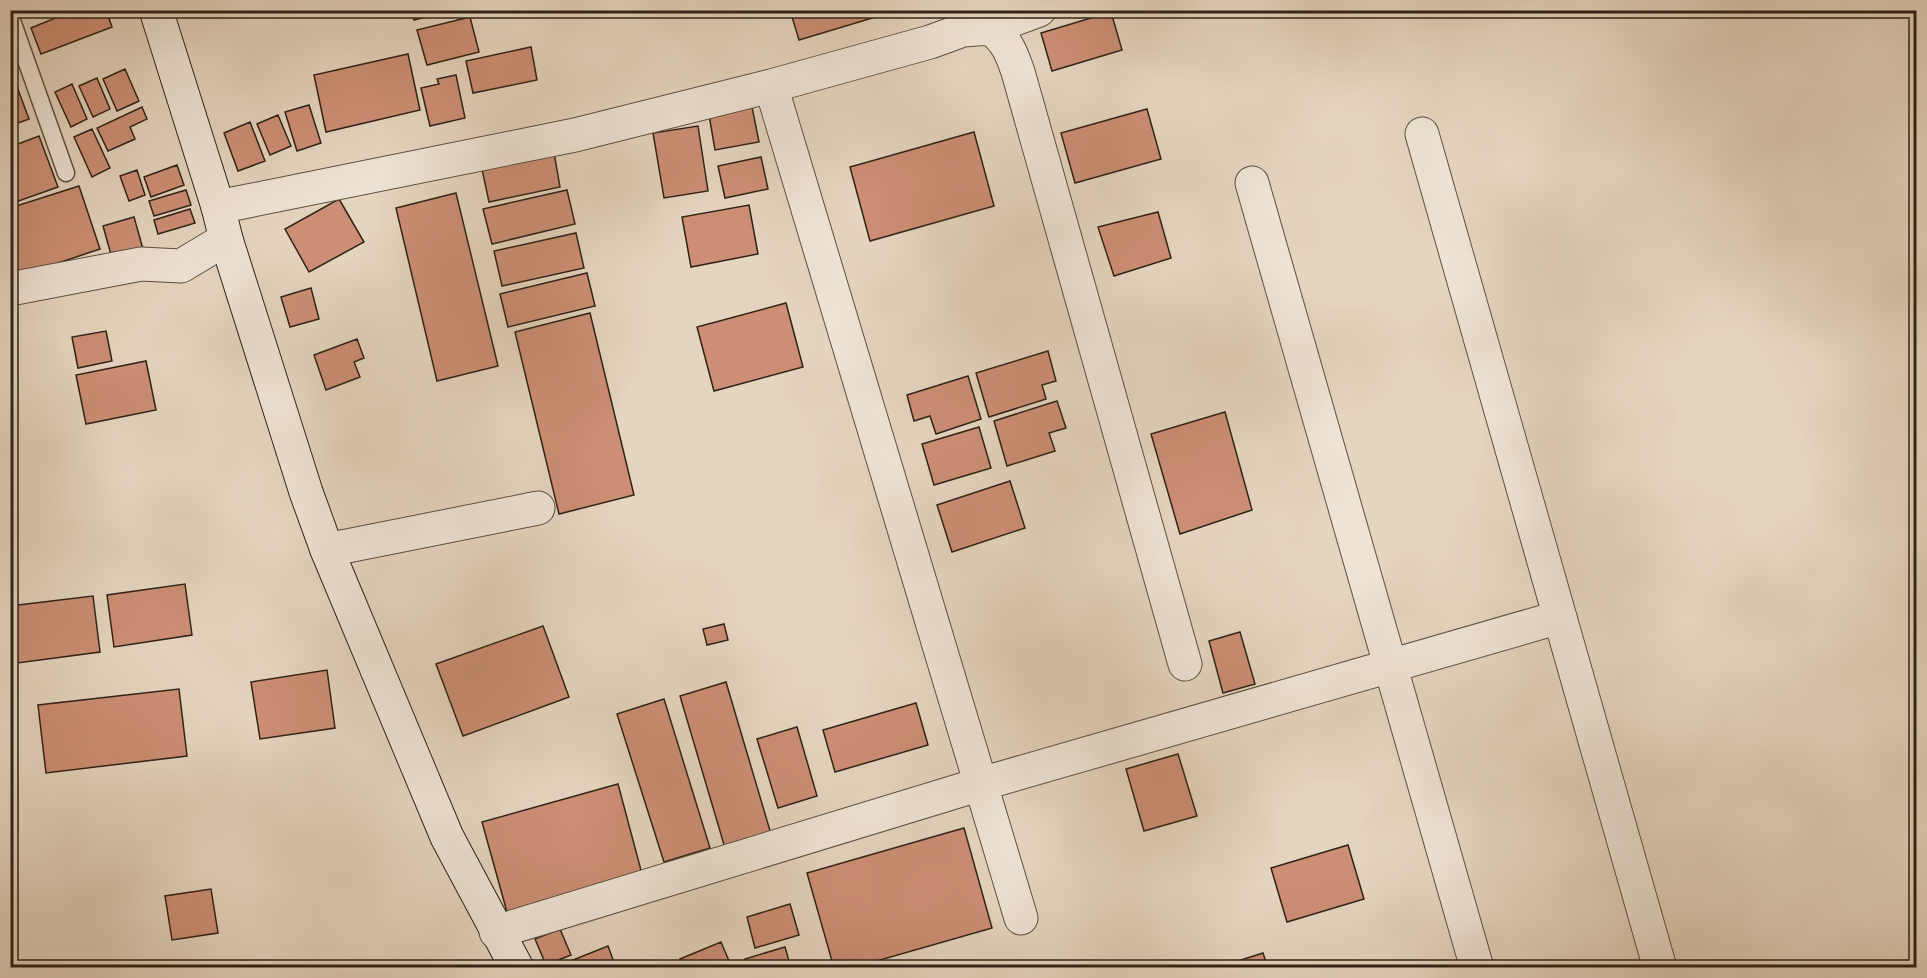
<svg xmlns="http://www.w3.org/2000/svg" width="1927" height="978" viewBox="0 0 1927 978" font-family="'Libre Bodoni',serif">
  <style>
    .building { fill: #cc8e75; stroke: #2e2317; stroke-width: 1.5 }
    .lines { fill: none; stroke-linecap: round; stroke-linejoin: round }
    .lane-casing { stroke: #5c4f41; stroke-width: 19 }
    .street-casing { stroke: #5c4f41; stroke-width: 35 }
    .secondary-casing { stroke: #2e2317; stroke-width: 35 }
    .lane { stroke: #eee3d5; stroke-width: 16 }
    .street { stroke: #eee3d5; stroke-width: 33 }
    .secondary { stroke: #eee3d5; stroke-width: 33 }
  </style>
  <rect width="100%" height="100%" fill="#e5d4be"/>
  <filter id="stains"><feTurbulence type="fractalNoise" baseFrequency=".00333" numOctaves="4"/><feColorMatrix values="0 0 0 0 .2 0 0 0 0 .09 0 0 0 0 .02 0 0 0 .5 -.17"/></filter>
  <radialGradient id="worn" r=".72"><stop offset=".6" stop-color="#630" stop-opacity="0"/><stop offset="1" stop-color="#630" stop-opacity=".3"/></radialGradient>
  <path class="building" d="M75,10H106L112,27L41,54L31,28Z
    M411,10H451L414,20Z
    M790,10H899L799,40Z
    M1111,12L1122,50L1052,71L1041,33Z
    M470,17L479,52L427,65L417,30Z
    M531,47L537,80L473,93L466,61Z
    M408,54L420,110L326,132L314,75Z
    M10,68L29,119L10,126Z
    M125,69L139,101L117,111L103,79Z
    M456,75L465,118L430,126L421,88L439,84L437,79Z
    M97,78L110,109L93,117L79,86Z
    M72,84L87,119L71,127L55,92Z
    M309,105L321,143L297,151L285,112Z
    M142,107L147,119L130,127L135,139L108,151L97,128Z
    M752,107L759,142L715,150L709,115Z
    M1147,109L1161,159L1075,183L1061,133Z
    M278,115L291,146L270,155L257,124Z
    M250,122L265,161L238,171L224,133Z
    M698,126L708,191L664,198L653,133Z
    M92,129L110,168L92,177L74,137Z
    M974,132L994,206L870,241L850,167Z
    M39,136L58,187L10,204V147Z
    M554,153L560,187L489,202L482,169Z
    M761,157L768,189L725,198L718,166Z
    M177,165L184,185L151,197L144,177Z
    M137,170L145,195L129,201L120,176Z
    M79,186L100,249L19,276L10,248V208Z
    M186,190L191,205L154,216L149,201Z
    M567,190L575,224L492,244L483,209Z
    M456,193L498,366L437,381L396,208Z
    M339,199L364,242L309,272L285,229Z
    M749,205L758,254L691,267L682,217Z
    M190,209L195,223L158,234L154,220Z
    M1158,212L1171,258L1114,276L1098,227Z
    M134,217L143,249L112,258L103,226Z
    M576,233L584,268L502,286L494,251Z
    M587,273L595,306L508,327L500,294Z
    M311,288L319,319L290,327L281,297Z
    M786,303L803,367L714,391L697,327Z
    M590,313L634,495L559,514L515,332Z
    M106,331L112,361L78,368L72,337Z
    M357,339L364,358L354,362L360,377L326,390L314,355Z
    M1048,351L1056,381L1042,385L1046,399L989,417L976,373Z
    M146,361L156,410L86,424L76,375Z
    M968,376L981,419L936,434L930,416L914,421L907,395Z
    M1057,401L1066,428L1049,433L1055,451L1007,466L994,421Z
    M1225,412L1252,510L1180,534L1151,434Z
    M979,427L991,468L934,485L922,444Z
    M1010,481L1025,528L952,552L937,505Z
    M185,584L192,635L114,647L107,595Z
    M93,596L100,652L10,664V606Z
    M724,624L728,640L707,645L703,629Z
    M543,626L569,697L463,736L436,664Z
    M1240,632L1255,684L1223,693L1209,641Z
    M327,670L335,728L260,739L251,682Z
    M726,682L771,834L725,848L680,696Z
    M179,689L187,756L46,773L38,705Z
    M664,699L710,848L664,862L617,714Z
    M916,703L928,745L835,772L823,730Z
    M797,727L817,796L778,808L757,739Z
    M1178,754L1197,816L1144,831L1126,769Z
    M618,784L642,874L507,912L482,822Z
    M964,828L992,928L852,968H834L807,873Z
    M1348,845L1364,899L1287,922L1271,868Z
    M211,889L218,933L172,940L165,896Z
    M790,904L799,935L755,948L747,917Z
    M560,929L571,955L546,965L535,939Z
    M721,942L732,968H684L680,959Z
    M608,946L616,968H553Z
    M785,947L791,968H748L745,959Z
    M1263,953L1268,968H1216Z"/>
  <g class="lines">
    <g class="lane-casing">
      <path id="lane" d="M10,15L66,173"/>
    </g>
    <g class="street-casing">
      <path id="street" d="M991,28L1039,10
        M771,86L1021,918
        M1422,134L1660,968
        M1252,183L1477,968
        M218,207L575,135L771,86L930,42L963,30L991,28C1008,43 1011,52 1018,72L1185,664
        M10,289L141,264L181,266L226,239
        M327,550L538,508
        M496,932L981,784L1560,617"/>
    </g>
    <g class="secondary-casing">
      <path id="secondary" d="M156,10L218,207L226,239L306,492L327,550L447,837L517,968"/>
    </g>
    <use href="#lane" class="lane"/>
    <use href="#street" class="street"/>
    <use href="#secondary" class="secondary"/>
  </g>
  <rect width="1927" height="978" fill="none" stroke="#e5d4be" stroke-width="36"/>
  <rect x="12" y="12" width="1903" height="954" fill="none" stroke="#2e2317" stroke-width="3"/>
  <rect x="18" y="18" width="1891" height="942" fill="none" stroke="#2e2317" stroke-width="1.5"/>
  <rect width="100%" height="100%" filter="url(#stains)"/>
  <rect width="100%" height="100%" fill="url(#worn)"/>
</svg>
